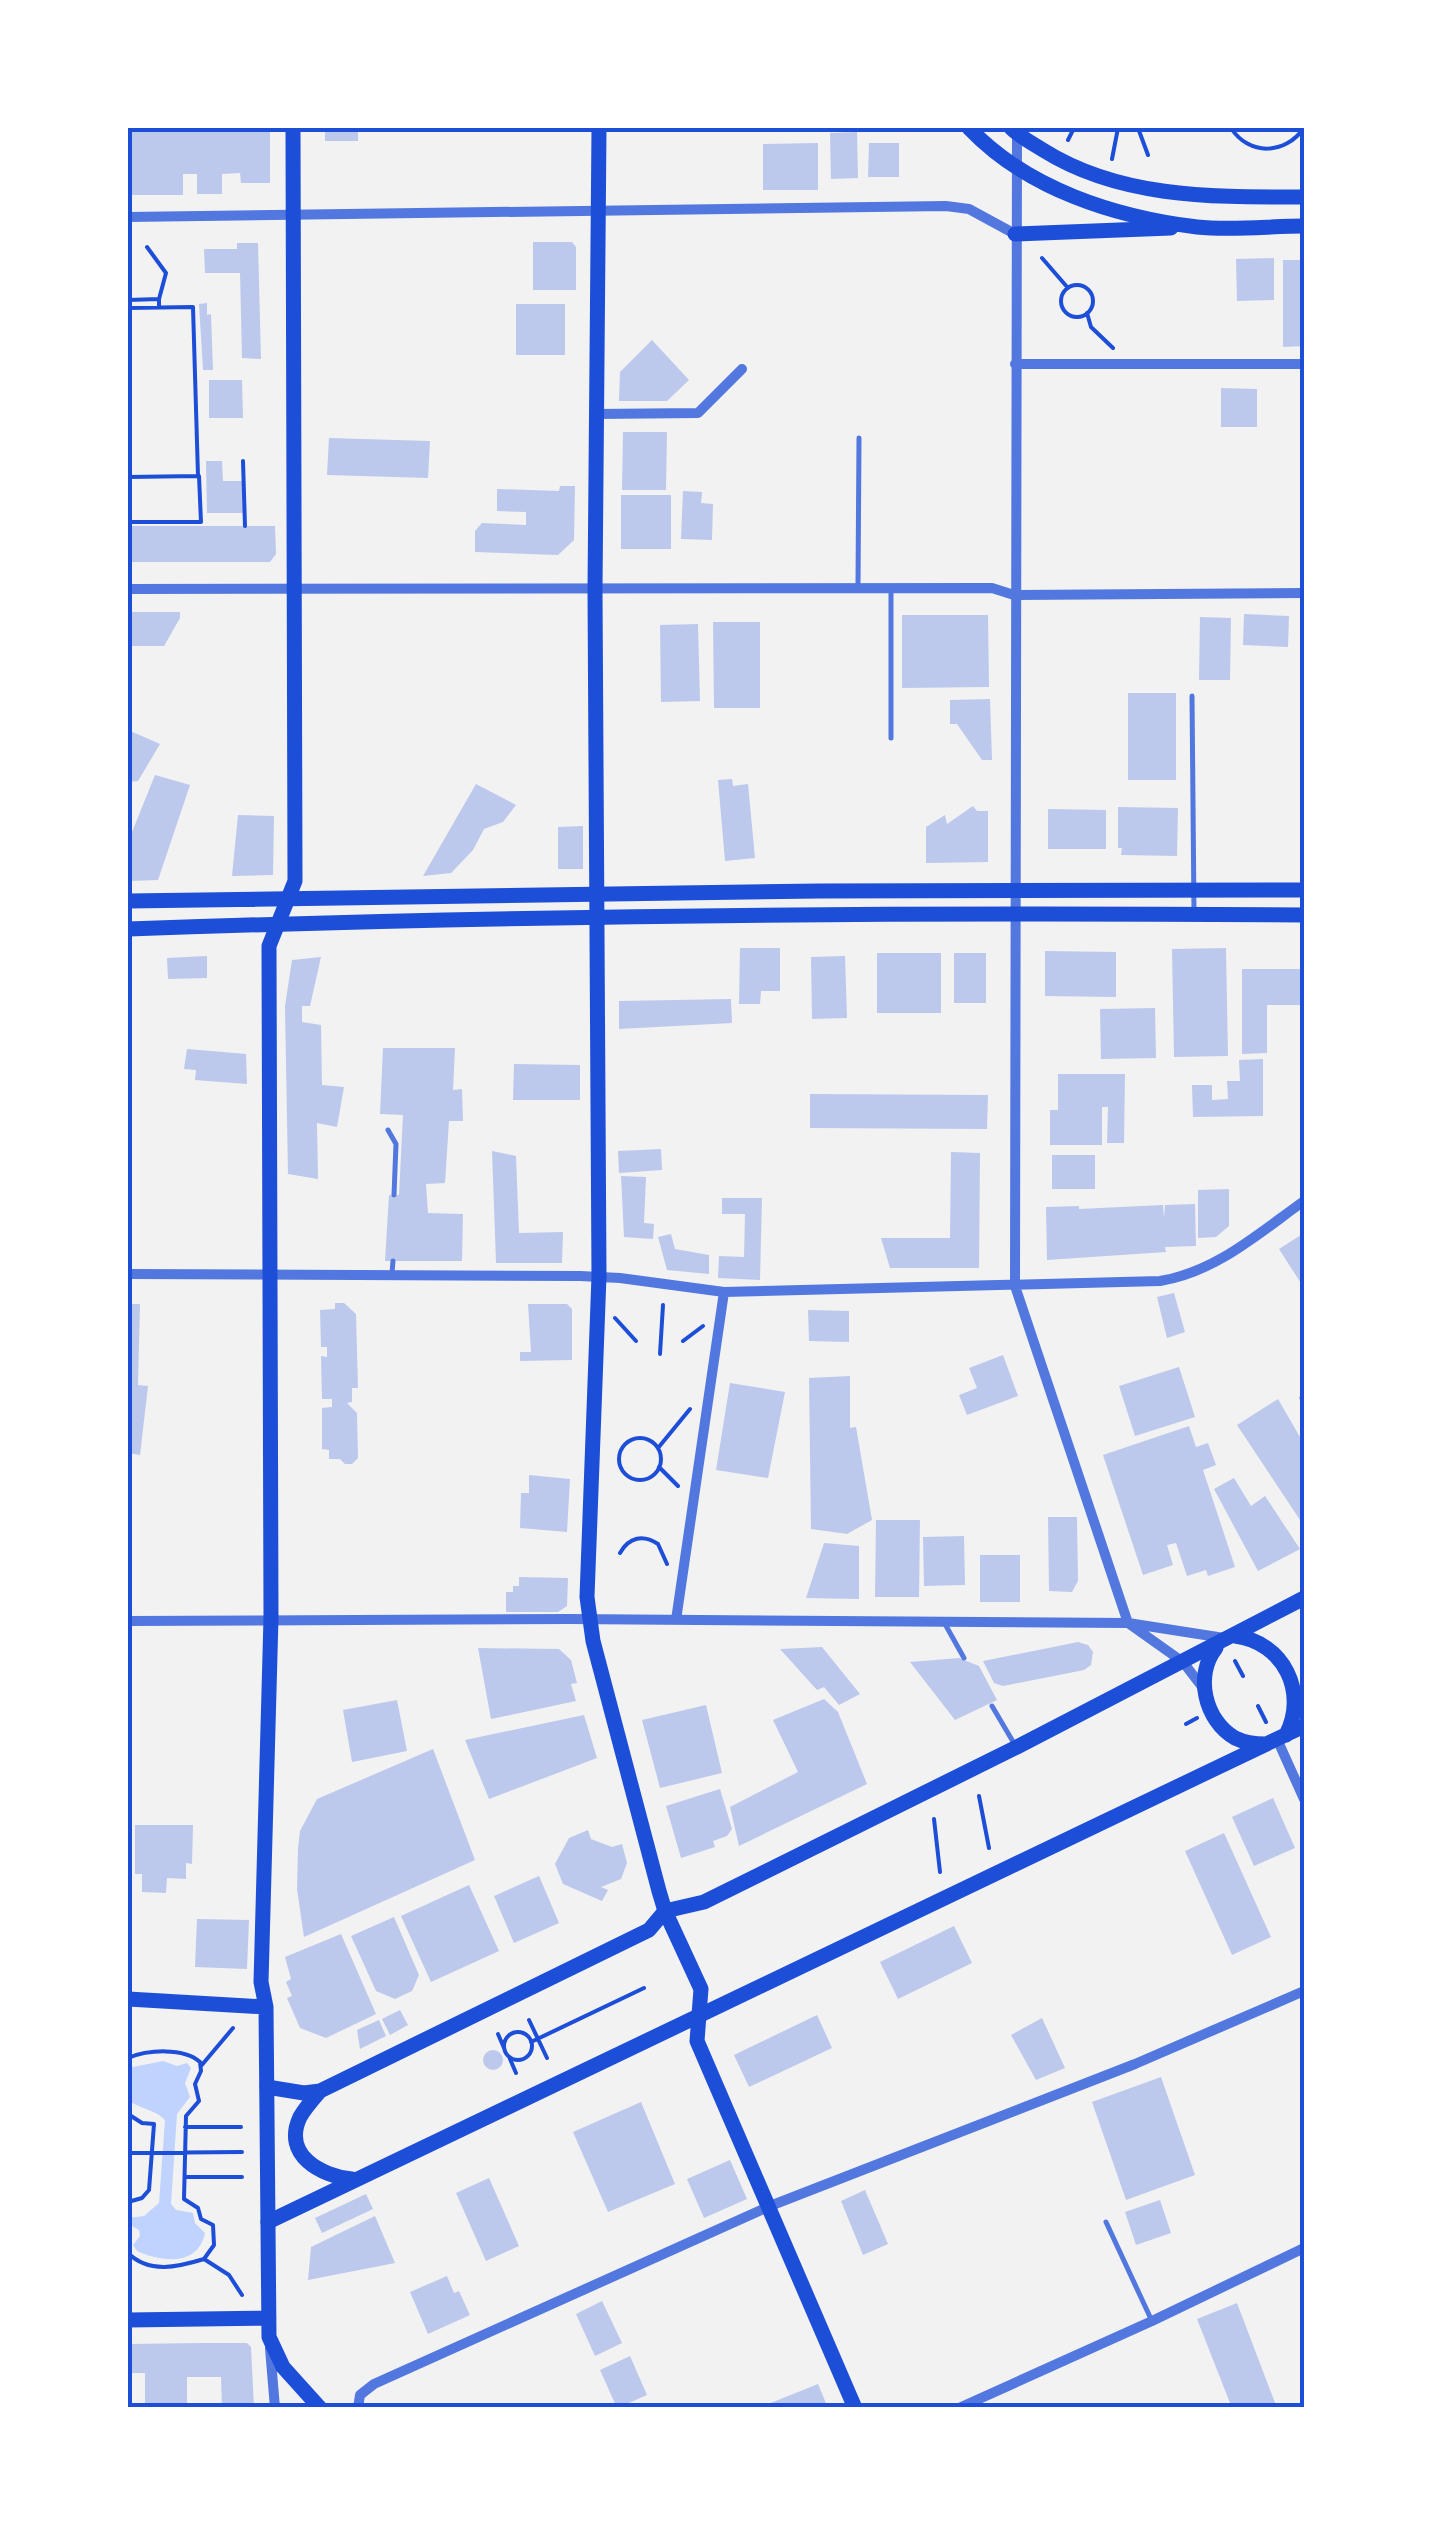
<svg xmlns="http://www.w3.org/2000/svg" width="1432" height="2535" viewBox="0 0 1432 2535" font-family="Inter,sans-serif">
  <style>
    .water { fill: #bfd3fe }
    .building { fill: #bdc9ec }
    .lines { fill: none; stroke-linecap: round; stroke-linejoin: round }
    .path { stroke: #1d4ed8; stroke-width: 4 }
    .service { stroke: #5277de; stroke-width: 5 }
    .minor { stroke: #5277de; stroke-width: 10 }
    .secondary { stroke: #1d4ed8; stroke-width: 15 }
    .primary { stroke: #1d4ed8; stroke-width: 15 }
    .neatline { fill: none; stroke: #1d4ed8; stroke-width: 4 }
  </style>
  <rect width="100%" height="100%" fill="#f2f2f2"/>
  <path class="water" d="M163,2061L177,2066L187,2063L191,2068L185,2083L190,2097L177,2114L171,2204L176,2210L193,2213L195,2223L205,2233C198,2267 161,2262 137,2251L133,2245L140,2236L139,2230L128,2224V2218L144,2216L159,2203L165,2120C158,2111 138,2108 128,2100V2068Z"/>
  <path class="building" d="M128,128H270V183H241L240,173L222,174V194H197V174H183V195H128Z
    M325,128H358V141H325Z
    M857,132L858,178L831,179L830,133Z
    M818,143V190H763V144Z
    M869,143H899V177H868Z
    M533,242H572L576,247V290H533Z
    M237,243H258L261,359L242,358L240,273H205L204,249H237Z
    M1274,258V300L1237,301L1236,259Z
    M1283,260H1304V346L1283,347Z
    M207,303V315L211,314L213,370H203L199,304Z
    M516,304H565V355H516Z
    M652,340L689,380L667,401H619L620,372Z
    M209,380H242L243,418H209Z
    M1221,388L1257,389V427H1221Z
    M623,432H667L666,490H622Z
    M329,438L430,441L428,478L327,475Z
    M206,461H222L223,481H242L243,513H207Z
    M560,486H575L574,540L558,555L475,552V531L482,523L526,525V512L497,511V489L559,491Z
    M683,491L702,492L701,503L713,504L712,540L681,539Z
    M621,495H671V549H621Z
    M128,526H275L276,554L270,562H128Z
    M128,612H180V618L164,646H128Z
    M1244,614L1289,616L1288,647L1243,645Z
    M902,615H988L989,687L902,688Z
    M1200,617L1231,618L1230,680H1199Z
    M713,622H760V708H714Z
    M698,624L700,701L661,702L660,625Z
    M1128,693H1176V780H1128Z
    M990,699L992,760H982L957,724H950V700Z
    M128,730L160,744L138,781L128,782Z
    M155,775L190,785L158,880L128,881V842Z
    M732,779L733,786L748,784L755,858L725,861L718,780Z
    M476,784L516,805L503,822L484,829L473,850L451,873L423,876Z
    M973,806L977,811H988V862L926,863V827L945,815L947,824Z
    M1118,807L1178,808L1177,856L1121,855L1122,848H1118Z
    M1048,809L1106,810V849H1048Z
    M238,815L274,816L273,875L232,876Z
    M583,826V869H558V827Z
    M740,948H780V991H761L760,1004H739Z
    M1226,948L1228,1056L1174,1057L1172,949Z
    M1045,951L1116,952V997L1045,996Z
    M877,953H941V1013H877Z
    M954,953H986V1003H954Z
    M207,956V978L168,979L167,958Z
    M845,956L847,1018L812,1019L811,957Z
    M321,957L310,1006H302V1022L321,1025L322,1085L344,1087L337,1127L317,1123L318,1179L288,1174L285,1006L292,960Z
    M1242,969H1304V1005H1267V1053L1242,1054Z
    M731,999L732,1023L619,1029V1001Z
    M1155,1008L1156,1058L1101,1059L1100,1009Z
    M383,1048H455L453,1090L462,1089L463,1121H449L445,1183L426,1184L428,1213L463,1214L462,1261H385L389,1195H399L403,1115L380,1114Z
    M187,1049L246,1054L247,1084L195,1080L196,1070L184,1069Z
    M1263,1059V1116L1193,1117L1192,1085H1212V1100L1228,1099L1227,1081H1240L1239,1060Z
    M514,1064L580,1065V1100H513Z
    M1058,1074H1125L1124,1143H1107L1108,1107H1102V1145H1050V1110H1058Z
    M810,1094L988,1095L987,1129L810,1128Z
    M661,1149L662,1170L619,1173L618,1151Z
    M492,1151L516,1156L519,1233L563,1232L562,1263H496Z
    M951,1152L980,1153L979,1268H890L881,1238H950Z
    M1052,1155H1095V1189H1052Z
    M621,1176L646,1177L644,1223L654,1224L653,1239L624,1237Z
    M1229,1189V1226L1216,1237L1198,1238V1190Z
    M722,1198H762L760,1280L718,1278L719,1256L744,1257L745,1214H722Z
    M1195,1204L1196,1246L1165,1247L1166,1252L1047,1260L1046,1207L1079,1206V1209L1163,1205L1164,1218L1165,1205Z
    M1304,1233V1288L1279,1249Z
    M671,1234L675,1249L709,1255V1274L667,1270L658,1237Z
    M1174,1293L1185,1332L1167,1338L1157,1297Z
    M335,1303H344L356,1314L358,1388H352V1402L347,1403L357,1413L358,1458L352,1464H345L340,1459H329V1450L322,1449V1408L332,1407V1399H322L321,1356L327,1357V1347H321L320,1310L335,1309Z
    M128,1304H140L138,1385L148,1386L140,1455L128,1453Z
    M528,1304H567L572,1309V1360L520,1361V1352H531Z
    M808,1310L849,1311V1342L809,1341Z
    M1003,1355L1018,1396L967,1415L959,1395L977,1388L969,1368Z
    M1179,1367L1195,1417L1135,1436L1119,1386Z
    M850,1376V1428L856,1427L872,1520L847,1534L811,1529L809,1378Z
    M730,1383L785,1392L768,1478L716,1470Z
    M1278,1399L1304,1444V1526L1237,1425Z
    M1189,1426L1196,1447L1208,1443L1216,1465L1203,1470L1235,1567L1208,1576L1206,1570L1187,1576L1176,1543L1167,1545L1173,1565L1143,1575L1103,1455Z
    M529,1475L570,1479L567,1532L520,1528L521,1493H529Z
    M1234,1478L1251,1506L1265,1496L1300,1549L1258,1571L1214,1489Z
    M1048,1517H1077L1078,1581L1072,1592L1049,1591Z
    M876,1520H920L919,1597H875Z
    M964,1536L965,1585L924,1586L923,1537Z
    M824,1543L859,1546V1599L806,1598Z
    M980,1555H1020V1602H980Z
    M519,1577L568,1578L567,1606L558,1612H506V1592H513V1586H519Z
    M1078,1642L1088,1645L1093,1652L1091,1665L1084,1670L1003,1686L994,1683L983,1661Z
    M822,1647L860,1694L839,1705L824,1687L817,1690L780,1649Z
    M478,1648L559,1649L571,1660L577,1683L571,1684L576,1701L491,1719Z
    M959,1658L979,1666L997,1700L955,1720L910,1662Z
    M824,1699L838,1712L867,1784L739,1846L730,1807L798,1772L773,1720Z
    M397,1700L407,1751L352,1762L343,1710Z
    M706,1705L722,1773L660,1788L642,1720Z
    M584,1715L597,1758L489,1799L465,1740Z
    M433,1749L475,1860L304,1937L297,1889L298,1848L300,1831L317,1799Z
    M720,1789L732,1829L727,1836L713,1841L715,1847L681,1858L666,1806Z
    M1273,1798L1295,1848L1254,1866L1232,1817Z
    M135,1825H193L192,1864L186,1863V1879L167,1878L166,1893L142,1892V1874H135Z
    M588,1830L591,1839L612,1847L622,1844L627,1863L621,1879L601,1887L608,1890L602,1901L563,1884L555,1864L569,1838Z
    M1224,1833L1271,1937L1232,1955L1185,1851Z
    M539,1876L559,1923L514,1943L494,1896Z
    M469,1885L499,1951L431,1982L401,1916Z
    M394,1917L419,1975L412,1991L395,1999L376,1991L351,1936Z
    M197,1919L249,1920L247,1969L195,1967Z
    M954,1926L972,1963L898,1999L880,1962Z
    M341,1934L376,2014L326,2038L300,2028L287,1998L292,1996L286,1982L291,1979L285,1957Z
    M400,2010L408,2025L390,2035L382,2019Z
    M817,2015L832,2048L749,2087L734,2055Z
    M1042,2018L1065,2068L1036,2080L1011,2035Z
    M379,2020L386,2036L360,2049L357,2030Z
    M483 2060a10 10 0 1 1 20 0a10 10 0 1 1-20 0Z
    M1161,2077L1195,2175L1126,2200L1092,2102Z
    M641,2102L675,2184L608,2212L573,2132Z
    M730,2160L747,2199L704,2218L687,2179Z
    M489,2178L519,2246L486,2261L456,2193Z
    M865,2190L888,2244L863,2255L841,2201Z
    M366,2194L373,2209L322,2233L315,2218Z
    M1160,2200L1171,2233L1136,2245L1125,2212Z
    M375,2216L395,2263L308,2280L311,2247Z
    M447,2276L454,2293L459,2291L470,2315L428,2334L410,2292Z
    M602,2301L622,2343L595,2356L576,2314Z
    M1237,2303L1277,2408H1232L1197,2319Z
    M202,2343H247L251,2347L254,2408H222L221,2377H187V2408H145V2373H128V2344Z
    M630,2356L647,2395L617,2408L600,2370Z
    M818,2384L828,2408H761V2407Z"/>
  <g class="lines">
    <path class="path" d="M1138,128L1148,155
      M1231,128C1249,156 1285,155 1304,128
      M1258,128H1277
      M1068,140L1074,128
      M1112,159L1118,128
      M147,247L166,273L159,299
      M1042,258L1068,288
      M1061 301a16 16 0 1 1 32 0a16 16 0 1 1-32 0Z
      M128,300L159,299V308
      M128,308L193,307L198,476L128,477
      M1087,313L1091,327L1113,348
      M243,461L245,526
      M128,522H201L199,476
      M615,1318L636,1341
      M683,1341L703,1326
      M660,1354L663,1305
      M619 1459a21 21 0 1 1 42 0a21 21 0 1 1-42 0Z
      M658,1448L690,1409
      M659,1467L678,1486
      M620,1553C629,1537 643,1534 658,1544L667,1564
      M1235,1661L1243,1676
      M1258,1706L1266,1722
      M1186,1724L1197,1718
      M979,1796L989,1848
      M934,1819L940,1872
      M529,2020L547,2058
      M504 2046a14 14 0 1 1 28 0a14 14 0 1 1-28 0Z
      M498,2034L504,2048
      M531,2042L644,1988
      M128,2058C147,2050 184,2047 200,2062L201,2071L195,2084L199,2101L186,2116L184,2199L198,2208L201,2219L213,2225L214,2245L204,2259C178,2267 149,2274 128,2253
      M510,2059L516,2073
      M201,2066L233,2028
      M128,2114L142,2123L154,2124L149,2190L142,2198L128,2202
      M185,2127H241
      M128,2153L242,2152
      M187,2177H242
      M204,2259L229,2275L242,2295"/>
    <path class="service" d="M858,586L859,438
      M1192,696L1194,911
      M891,738V589
      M388,1130L396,1144L394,1195
      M392,1273L393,1261
      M1304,1397L1302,1398L1304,1403
      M945,1624L964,1658
      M992,1706L1015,1745
      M1106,2222L1151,2319"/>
    <path class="minor" d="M1017,133L1015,1286L1128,1623L1183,1662L1203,1688
      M128,217L946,206L969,209L1015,234
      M1015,364H1304
      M597,414L698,413L742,369
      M128,589L992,588L1014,595L1304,593
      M128,1274L580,1276L620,1278L724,1292L1160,1281C1216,1272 1259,1233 1304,1201
      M676,1620L724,1292
      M128,1621L569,1619L1128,1623L1224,1638
      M1277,1739L1304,1799
      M270,2348L275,2408
      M358,2408L360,2395L374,2384L770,2206L1135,2064L1304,1991
      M959,2408L1152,2321L1304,2248"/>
    <path class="secondary" d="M293,128L295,881L269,946L271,1618L261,1982L266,2007L269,2337L283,2367L320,2408
      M599,128L595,590L599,1276L587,1597L593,1641L659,1891L665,1911L701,1989L697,2041L855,2408
      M128,1999L266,2007
      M128,2320L269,2318"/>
    <path class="primary" d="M969,128C1027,189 1115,217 1197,227C1232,231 1270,226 1304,226
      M1011,128C1020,137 1032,143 1043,150C1121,199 1215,197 1304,197
      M1015,234L1171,228
      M128,901L820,891L1304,890
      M128,929C520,915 912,912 1304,915
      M1235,1636C1284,1642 1308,1693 1286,1735
      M1216,1648C1194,1675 1205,1721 1235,1738C1245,1743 1255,1744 1266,1744
      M267,2087L304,2093L320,2091L649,1930L665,1911L704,1902L1017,1747L1304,1598
      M320,2091C313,2099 305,2108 300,2117C282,2155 321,2176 352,2179
      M268,2222L1304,1726"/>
  </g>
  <rect width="1432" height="2535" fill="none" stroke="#ffffff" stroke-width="260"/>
  <rect x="130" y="130" width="1172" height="2275" class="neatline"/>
</svg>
